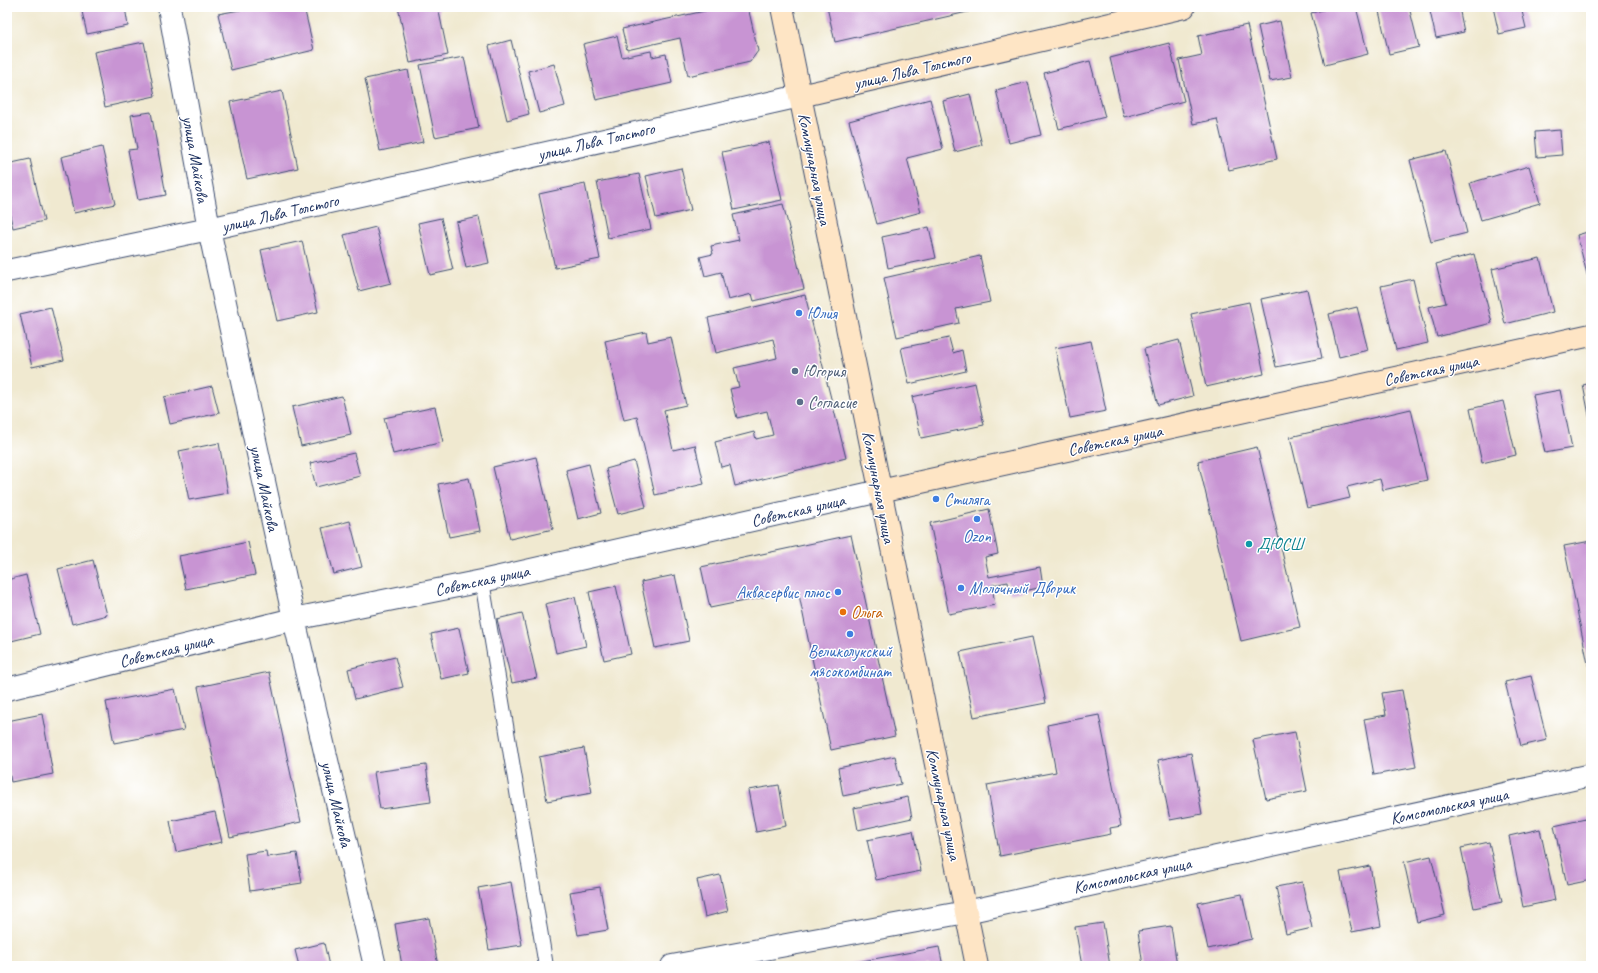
<svg xmlns="http://www.w3.org/2000/svg" width="1598" height="973" viewBox="0 0 1598 973" font-family="Caveat,sans-serif">
  <style>
    .building { fill: #c894d3 }
    .lines { fill: none; stroke-linecap: round; stroke-linejoin: round }
    .lane-casing { stroke: #3b4b6f; stroke-width: 16 }
    .street-casing { stroke: #3b4b6f; stroke-width: 24 }
    .secondary-casing { stroke: #3b4b6f; stroke-width: 24 }
    .lane { stroke: #fff; stroke-width: 14 }
    .street { stroke: #fff; stroke-width: 22 }
    .secondary { stroke: #fee5c5; stroke-width: 22 }
    .shop-dot { fill: #3f7fe0; stroke: #fff; stroke-width: 1.5 }
    .service-dot { fill: #5c6f8a; stroke: #fff; stroke-width: 1.5 }
    .culture-dot { fill: #0f9aa8; stroke: #fff; stroke-width: 1.5 }
    .food-dot { fill: #e8710a; stroke: #fff; stroke-width: 1.5 }
    .labels { text-anchor: middle; stroke-width: 3; stroke-linejoin: round; paint-order: stroke }
    .street-label { font-size: 17px; fill: #1b2f5e; stroke: #fff }
    .shop-label { font-size: 17px; fill: #366cbe; stroke: #fff; text-anchor: start }
    .service-label { font-size: 17px; fill: #4e5e75; stroke: #fff; text-anchor: start }
    .culture-label { font-size: 17px; fill: #0d838f; stroke: #fff; text-anchor: start }
    .food-label { font-size: 17px; fill: #c56008; stroke: #fff; text-anchor: start }
  </style>
  <rect width="100%" height="100%" fill="#fff"/>
  <filter id="ink" filterUnits="userSpaceOnUse"><feTurbulence type="fractalNoise" baseFrequency=".025" numOctaves="2"/><feDisplacementMap in="SourceGraphic" scale="8" xChannelSelector="R" yChannelSelector="G"/><feConvolveMatrix kernelMatrix="1 2 1 2 8 2 1 2 1" color-interpolation-filters="sRGB"/></filter>
  <filter id="wash" filterUnits="userSpaceOnUse"><feTurbulence type="fractalNoise" baseFrequency=".012" numOctaves="4" result="noise"/><feDisplacementMap in="SourceGraphic" scale="16" xChannelSelector="R" yChannelSelector="G"/><feGaussianBlur stdDeviation="0.9" result="paint"/><feColorMatrix in="noise" values="0 0 0 0 0 0 0 0 0 0 0 0 0 0 0 0 0 1.4 0 .05"/><feComposite in="paint" operator="in"/></filter>
  <g filter="url(#wash)">
    <rect width="100%" height="100%" fill="#f0e9d0"/>
    <g id="blocks">
      <path class="building" d="M81,7H125L128,26L87,34Z
        M256,7H304L314,50L231,70L218,14Z
        M398,7H438L448,55L410,63Z
        M723,7H748L758,51L750,62L688,76L680,38L627,50L622,29Z
        M827,7H985V8L835,42Z
        M1334,7H1356L1368,54L1325,65L1311,13Z
        M1378,7H1409L1419,47L1389,54Z
        M1429,7H1459L1464,32L1436,38Z
        M1493,7H1521L1526,28L1499,34Z
        M1280,21L1292,77L1270,81L1258,26Z
        M1247,25L1277,159L1229,170L1217,119L1193,124L1179,60L1202,55L1198,36Z
        M617,36L622,57L651,51L652,57L666,54L672,83L596,100L583,44Z
        M511,40L529,114L507,120L489,46Z
        M144,42L155,96L105,107L94,52Z
        M1169,43L1184,101L1124,117L1110,58Z
        M464,57L479,128L435,137L420,65Z
        M1090,61L1105,117L1059,129L1044,73Z
        M554,64L565,106L539,113L528,71Z
        M408,70L423,142L380,151L365,79Z
        M1028,82L1041,135L1009,143L996,90Z
        M282,91L298,168L247,179L230,102Z
        M970,94L982,145L955,152L943,101Z
        M930,99L943,149L907,158L921,212L877,224L849,121Z
        M151,112L166,195L138,200L128,150L137,149L131,115Z
        M1560,130L1562,155L1537,157L1535,132Z
        M769,142L782,200L734,210L722,152Z
        M102,147L115,204L74,213L61,157Z
        M1446,151L1467,233L1431,242L1410,160Z
        M30,159L44,221L13,228L7,203V164Z
        M1529,166L1540,203L1481,220L1470,183Z
        M681,168L691,210L656,218L646,176Z
        M639,174L651,229L608,238L597,182Z
        M585,184L600,259L555,268L539,194Z
        M783,204L804,289L754,301L752,294L728,300L721,272L705,276L700,257L713,254L711,246L739,240L733,215Z
        M479,217L489,263L466,268L456,222Z
        M441,218L453,270L430,275L418,223Z
        M376,227L391,283L359,291L344,235Z
        M929,227L936,258L888,268L882,237Z
        M1591,231V286H1590L1577,235Z
        M302,241L318,312L277,321L261,250Z
        M1474,254L1492,323L1437,337L1429,307L1446,303L1436,264Z
        M980,256L990,302L956,309L959,323L897,337L884,278Z
        M1540,258L1553,312L1505,324L1492,269Z
        M1413,279L1428,343L1396,350L1381,286Z
        M1307,289L1322,358L1276,367L1261,299Z
        M805,295L846,458L735,486L730,465L721,467L715,442L754,432L756,439L773,435L767,411L737,418L730,389L739,387L734,368L777,358L773,339L716,353L708,318Z
        M1249,302L1264,374L1206,387L1191,314Z
        M51,307L64,360L32,367L20,314Z
        M1357,307L1368,350L1339,357L1329,314Z
        M646,332L648,342L671,337L686,405L664,410L673,450L695,445L704,484L655,495L637,417L624,420L605,341Z
        M949,338L953,353L962,350L966,371L909,384L901,348Z
        M1179,340L1193,396L1158,405L1144,349Z
        M1091,341L1106,411L1070,418L1055,348Z
        M975,383L984,425L921,438L912,397Z
        M1591,383V420H1590L1583,385Z
        M212,386L219,413L170,424L164,397Z
        M1560,390L1572,448L1545,453L1533,395Z
        M342,396L351,435L301,446L292,407Z
        M1503,401L1516,455L1482,463L1470,409Z
        M435,407L443,442L393,454L384,418Z
        M1411,409L1427,480L1383,490L1380,479L1347,487L1350,498L1307,508L1290,437Z
        M219,443L228,493L189,500L179,451Z
        M1257,447L1300,627L1241,641L1198,461Z
        M354,453L360,476L316,487L310,463Z
        M536,457L553,529L510,539L493,467Z
        M634,461L646,507L618,514L606,469Z
        M589,464L601,513L578,519L566,470Z
        M469,478L480,531L449,537L438,484Z
        M989,509L998,554L985,557L989,577L1040,567L1043,587L1010,594L1008,582L992,585L995,605L949,614L930,523Z
        M350,521L362,567L334,574L322,528Z
        M851,535L895,736L831,750L798,590L710,608L701,567Z
        M1591,541V674H1590L1564,546Z
        M248,542L255,575L186,589L179,556Z
        M93,560L107,615L72,624L58,569Z
        M26,575L40,634L7,642V580Z
        M675,575L689,641L655,648L641,582Z
        M616,586L631,654L604,660L589,592Z
        M575,597L586,646L556,653L545,604Z
        M522,613L537,678L512,683L497,619Z
        M459,628L469,673L441,679L431,634Z
        M1032,637L1046,703L974,717L960,652Z
        M395,657L403,687L355,699L348,669Z
        M269,672L301,822L230,837L198,687Z
        M1531,676L1547,740L1521,746L1505,682Z
        M175,689L184,730L114,743L106,702Z
        M1402,690L1416,767L1374,775L1364,719L1386,715L1382,693Z
        M42,714L53,774L11,782L7,762V721Z
        M1099,715L1121,826L1110,828L1111,834L1000,856L987,785L1056,772L1047,725Z
        M1295,732L1307,791L1266,799L1253,740Z
        M584,748L592,793L547,801L539,757Z
        M1191,753L1202,814L1170,820L1158,760Z
        M895,756L901,784L843,796L838,768Z
        M426,765L431,802L380,809L374,772Z
        M779,785L786,826L756,832L748,790Z
        M908,797L912,818L858,830L854,808Z
        M215,812L222,842L176,852L170,821Z
        M1590,818L1591,880L1567,885L1554,826Z
        M1540,829L1555,900L1523,907L1509,836Z
        M913,831L921,871L876,880L867,840Z
        M1489,842L1502,902L1474,908L1461,848Z
        M266,851L267,857L297,853L302,883L250,891L245,854Z
        M1431,856L1445,915L1417,922L1404,862Z
        M1370,866L1381,926L1352,932L1340,872Z
        M720,875L728,911L705,917L697,880Z
        M511,882L522,945L489,950L478,888Z
        M1302,882L1312,928L1286,934L1276,887Z
        M600,887L608,930L578,935L570,892Z
        M1242,894L1252,939L1208,949L1198,903Z
        M429,918L438,966H402L395,924Z
        M1103,923L1110,966H1082L1075,927Z
        M1171,926L1177,966H1143L1138,931Z
        M324,943L329,966H299L295,950Z
        M939,947L943,966H841V965Z"/>
    </g>
  </g>
  <g filter="url(#ink)">
    <use href="#blocks" fill-opacity="0" stroke="#3b4b6f" stroke-width="1"/>
    <g class="lines">
      <g class="lane-casing">
        <path id="lane" d="M482,581L546,966"/>
      </g>
      <g class="street-casing">
        <path id="street" d="M169,7L209,229L294,619L375,966
          M7,271L209,229L800,96
          M7,689L294,619L482,581L880,491
          M672,966L966,912L1591,775"/>
      </g>
      <g class="secondary-casing">
        <path id="secondary" d="M782,7L977,966
          M800,96L1184,7
          M880,491L1591,335"/>
      </g>
      <use href="#lane" class="lane"/>
      <use href="#street" class="street"/>
      <use href="#secondary" class="secondary"/>
    </g>
  </g>
  <g class="shop-dot">
    <circle cx="799" cy="313" r="4"/>
    <circle cx="936" cy="499" r="4"/>
    <circle cx="977" cy="519" r="4"/>
    <circle cx="961" cy="588" r="4"/>
    <circle cx="838" cy="592" r="4"/>
    <circle cx="850" cy="634" r="4"/>
  </g>
  <g class="service-dot">
    <circle cx="795" cy="371" r="4"/>
    <circle cx="800" cy="402" r="4"/>
  </g>
  <circle class="culture-dot" cx="1249" cy="544" r="4"/>
  <circle class="food-dot" cx="843" cy="612" r="4"/>
  <g class="labels">
    <g class="street-label">
      <text transform="translate(912 70) rotate(-13)" y="6">улица Льва Толстого</text>
      <text transform="translate(596 141) rotate(-13)" y="6">улица Льва Толстого</text>
      <text transform="translate(196 159) rotate(80)" y="6">улица Майкова</text>
      <text transform="translate(815 169) rotate(79)" y="6">Коммунарная улица</text>
      <text transform="translate(280 213) rotate(-13)" y="6">улица Льва Толстого</text>
      <text transform="translate(1431 370) rotate(-12)" y="6">Советская улица</text>
      <text transform="translate(1115 440) rotate(-12)" y="6">Советская улица</text>
      <text transform="translate(879 487) rotate(79)" y="6">Коммунарная улица</text>
      <text transform="translate(265 488) rotate(78)" y="6">улица Майкова</text>
      <text transform="translate(798 510) rotate(-13)" y="6">Советская улица</text>
      <text transform="translate(482 580) rotate(-12)" y="6">Советская улица</text>
      <text transform="translate(166 650) rotate(-14)" y="6">Советская улица</text>
      <text transform="translate(337 804) rotate(77)" y="6">улица Майкова</text>
      <text transform="translate(944 804) rotate(78)" y="6">Коммунарная улица</text>
      <text transform="translate(1449 806) rotate(-12)" y="6">Комсомольская улица</text>
      <text transform="translate(1132 875) rotate(-12)" y="6">Комсомольская улица</text>
    </g>
    <g class="shop-label">
      <text x="807" y="319">Юлия</text>
      <text x="944" y="505">Стиляга</text>
      <text x="977" y="542" text-anchor="middle">Ozon</text>
      <text x="969" y="594">Молочный Дворик</text>
      <text x="830" y="598" text-anchor="end">Аквасервис плюс</text>
      <text x="850" y="657" text-anchor="middle">Великолукский<tspan x="850" dy="20">мясокомбинат</tspan></text>
    </g>
    <g class="service-label">
      <text x="803" y="377">Югория</text>
      <text x="808" y="408">Согласие</text>
    </g>
    <g class="culture-label">
      <text x="1257" y="550">ДЮСШ</text>
    </g>
    <g class="food-label">
      <text x="851" y="618">Ольга</text>
    </g>
  </g>
  <rect width="1598" height="973" fill="none" stroke="#fff" stroke-width="24"/>
</svg>
